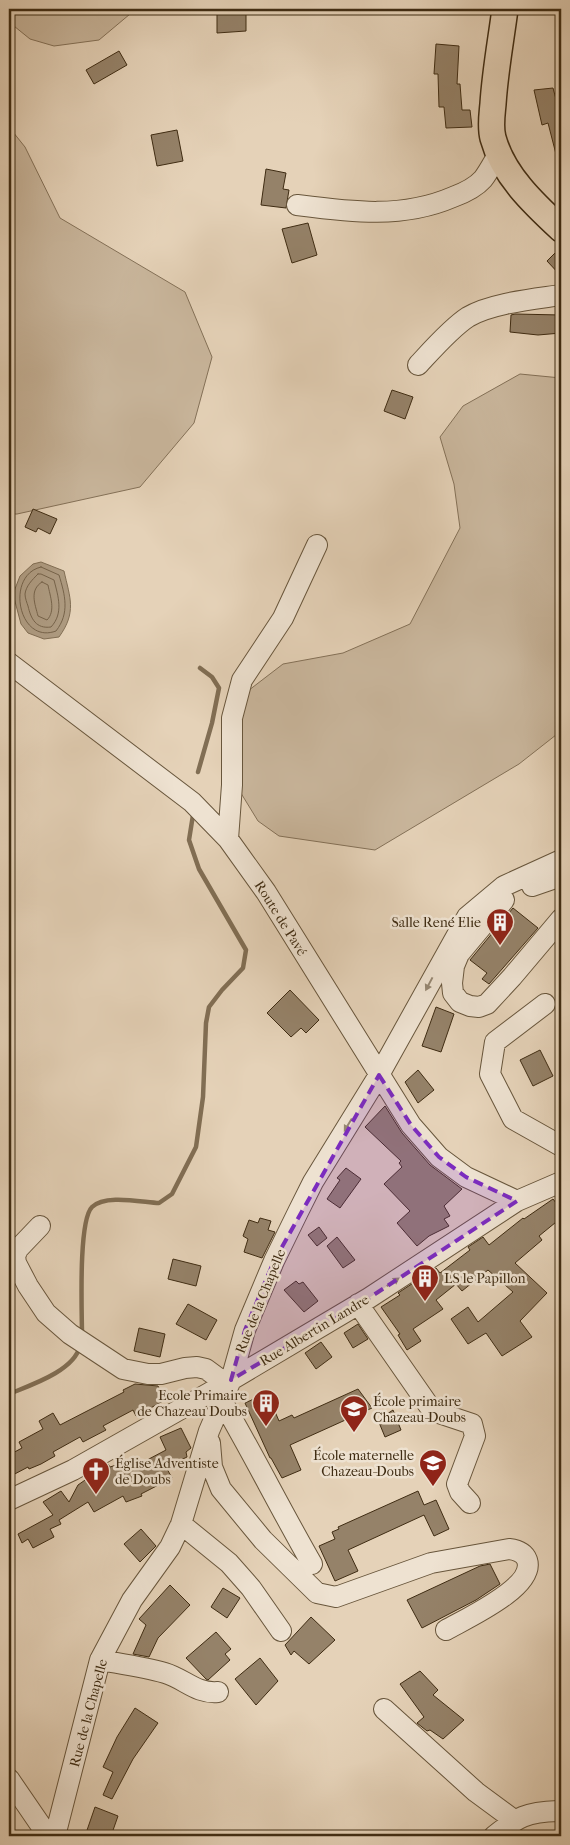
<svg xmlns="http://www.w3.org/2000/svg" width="570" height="1845" viewBox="0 0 570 1845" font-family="'IM FELL French Canon',serif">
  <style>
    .green { fill: #c9b69c; stroke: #847158 }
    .water { fill: #ad9a80; stroke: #816e54 }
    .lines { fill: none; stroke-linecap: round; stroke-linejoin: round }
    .shore { stroke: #76634a; stroke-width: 1 }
    .stream { stroke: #816e54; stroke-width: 4.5 }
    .building { fill: #958269; stroke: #3f2c13 }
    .minor-casing { stroke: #68563c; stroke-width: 22 }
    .major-casing { stroke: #3f2c13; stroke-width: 28 }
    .minor { stroke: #eee2d1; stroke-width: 20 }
    .major { stroke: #e5d2b8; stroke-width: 25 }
    .oneway { fill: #968772 }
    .marked { fill: #7b2cbf; fill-opacity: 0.2; stroke: #7b2cbf; stroke-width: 4; stroke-dasharray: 10 6; stroke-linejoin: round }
    .labels { text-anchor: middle; stroke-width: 5; stroke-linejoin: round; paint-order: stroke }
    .street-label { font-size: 14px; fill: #3f2c13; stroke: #eee2d1 }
    .poi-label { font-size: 14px; fill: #3f2c13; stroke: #eee2d1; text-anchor: end }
  </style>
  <rect width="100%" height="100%" fill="#e5d2b8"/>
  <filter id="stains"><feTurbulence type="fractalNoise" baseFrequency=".004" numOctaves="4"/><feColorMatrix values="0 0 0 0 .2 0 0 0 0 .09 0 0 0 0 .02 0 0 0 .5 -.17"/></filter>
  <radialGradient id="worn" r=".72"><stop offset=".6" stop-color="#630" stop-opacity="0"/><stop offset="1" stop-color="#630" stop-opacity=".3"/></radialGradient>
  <path class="green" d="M9,9H136L99,40L54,46L30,39L9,22Z
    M9,127L25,147L60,218L185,292L212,357L194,423L140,487L17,514H9Z
    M520,374L561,378V731L519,764L375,850L279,836L258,821L228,772L240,697L283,664L343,653L410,624L460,528L454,484L440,437L463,406Z"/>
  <path class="water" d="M41,562L64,571C70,598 77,612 59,637L44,639L28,633L21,624L13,594L20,576L33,564Z"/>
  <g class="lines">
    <path class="shore" d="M41,567L59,575C65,595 70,613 56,631C18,645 5,575 41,567Z
      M38,574H41L54,580C58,596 64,613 51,627C36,629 31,619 28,606C27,603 25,598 25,594C26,586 32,580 38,574Z
      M42,582L48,585C50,596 56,611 47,620L38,616C35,604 29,590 42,582Z"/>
    <path class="stream" d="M198,772L212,723L219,688L212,677L200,668
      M82,1336C82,1314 78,1221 92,1207C105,1194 141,1202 159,1203L172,1194L196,1147L203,1097L206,1023L209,1007L222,990L243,968L246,950L199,869L189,840L193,815
      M9,1394C31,1385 74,1371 80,1346"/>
  </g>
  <path class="building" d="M217,9H246V31L217,33Z
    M436,44L459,46L457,84H460L462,110H470L472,127L446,128L444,107H439L438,74H434Z
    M119,51L127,65L94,84L86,70Z
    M553,88L561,118V157L557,158L548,123L542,125L534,90Z
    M177,130L183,161L157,166L151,135Z
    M266,169L286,173L283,189L289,190L286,208L261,205Z
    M308,223L317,255L292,263L282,229Z
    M561,247V276L547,261Z
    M515,314L561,315V333L538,335L510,332L511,315Z
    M392,390L413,397L405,419L384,411Z
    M33,509L57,519L50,534L38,528L36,532L25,527Z
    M513,908L538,928L489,984L482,979L487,973L470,960Z
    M290,990L319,1020L306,1033L301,1028L291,1037L267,1013Z
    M436,1007L454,1014L441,1052L422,1046Z
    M540,1050L553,1076L533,1086L520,1060Z
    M418,1070L434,1090L418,1103L405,1082Z
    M385,1106L402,1133L430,1165L462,1189L444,1206L450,1216L444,1219L449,1226L429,1236L417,1246L397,1223L410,1211L384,1184L402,1167L399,1163L401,1161L365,1127Z
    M346,1168L361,1179L340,1208L327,1199L340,1180L337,1178Z
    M553,1199L561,1209V1218L539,1236L542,1240L515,1263L547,1293L520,1321L532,1337L502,1356L486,1333L468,1344L451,1319L468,1307L478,1322L513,1292L488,1270L462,1291L456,1284L436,1300L443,1309L413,1329L421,1341L407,1350L398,1335L400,1334L381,1307L400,1295L398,1293L436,1268L440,1273L470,1250L468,1247L483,1237L489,1245L523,1218L524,1219Z
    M260,1218L271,1221L268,1230L275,1232L262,1258L244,1252L248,1239L243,1236L249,1220L258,1223Z
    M319,1227L327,1238L317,1246L308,1235Z
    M337,1237L355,1260L343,1268L327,1246Z
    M173,1259L201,1266L196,1286L168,1279Z
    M296,1281L299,1284L303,1282L318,1301L304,1312L284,1290Z
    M188,1304L217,1320L206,1340L176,1324Z
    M358,1324L368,1339L353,1348L344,1333Z
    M139,1328L165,1334L160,1357L134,1351Z
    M321,1342L332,1357L316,1369L305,1353Z
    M135,1384L158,1386L165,1400L136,1416L133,1410L103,1426L106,1430L83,1442L80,1437L53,1452L55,1456L41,1464L29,1469L28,1467L9,1477V1455L22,1448L19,1442L43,1429L39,1421L53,1413L60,1425L124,1392L123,1390Z
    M358,1389L372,1408L290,1445L301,1470L282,1478L271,1458H270L245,1403L267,1393L279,1421L292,1415L294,1418Z
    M393,1410L401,1430L385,1437L378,1420Z
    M181,1428L191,1448L186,1452L187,1457L166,1467L172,1478L141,1494L142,1496L126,1502L123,1496L94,1512L88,1502L59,1520L61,1524L50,1529L54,1537L33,1548L28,1539L22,1543L18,1534L53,1515L43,1502L61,1491L69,1502L78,1485L108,1464L110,1467L129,1461L131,1467L147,1460L166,1450L160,1437Z
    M418,1491L424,1505L436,1500L449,1529L434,1536L424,1515L348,1550L358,1571L335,1581L319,1546L335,1539L332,1532L339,1529L338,1527Z
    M141,1529L156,1546L140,1562L124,1544Z
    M490,1564L500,1584L476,1600L422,1628L407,1600L480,1566Z
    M170,1585L190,1605L158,1638L149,1657L133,1654L146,1625L139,1619Z
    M223,1588L240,1598L227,1618L211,1607Z
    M311,1617L335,1640L309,1664L294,1651L291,1655L285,1645Z
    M216,1632L231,1649L225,1654L230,1660L208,1680L206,1679L186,1658Z
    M260,1658L278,1681L256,1705L235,1679Z
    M420,1671L438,1690L433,1695L464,1720L443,1739L430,1730L427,1731L417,1723L424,1717L400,1684Z
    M135,1708L158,1723L133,1759L112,1799L103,1795L113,1772L103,1767L117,1737Z
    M95,1807L118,1816L111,1836H85Z"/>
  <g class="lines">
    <g class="minor-casing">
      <path id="minor" d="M297,205C351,212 402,219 453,197C464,193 475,188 483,179C489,171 494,161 499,153
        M418,365C432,350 451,328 468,317C491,303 535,299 561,295
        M9,663L192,802L228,839L266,892L411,1125L439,1157L466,1177L517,1201
        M228,839L232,785V718L242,680L283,618L317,545
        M532,886L561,876
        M504,900L459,954L454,966L452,983L453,993L460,1002L470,1006L479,1007L487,1004L512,977L561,919
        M545,1004L495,1042L490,1074L513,1119L561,1146
        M40,1226L18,1249L15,1256L16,1263L28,1286L46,1313L70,1334L123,1369L148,1374H161L185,1368L197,1367L206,1369L225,1383
        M358,1304L429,1406L439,1413L472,1424L475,1436L457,1484L460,1492L470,1503
        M222,1401C253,1454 281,1510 312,1564
        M210,1443L212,1467L221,1489L263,1540L317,1593L336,1597L431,1563L509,1549C517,1550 524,1552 527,1560C536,1587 465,1619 446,1630
        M9,1500L73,1470L209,1393L369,1298L517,1201L561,1182
        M181,1524L229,1563L251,1588L281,1631
        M100,1660C122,1664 144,1667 165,1673C185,1679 196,1694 218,1692
        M384,1709L476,1792L514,1820
        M9,1779L48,1836
        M55,1836L100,1660L132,1600L170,1547L181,1524L209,1431L231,1380L245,1330L274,1261L298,1212L313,1182L379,1075L467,917L504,886L561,860
        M494,1836C518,1817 526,1812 558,1811L561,1812"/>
    </g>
    <g class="major-casing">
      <path id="major" d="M505,9C501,40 495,72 493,104C492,115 490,127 493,138C503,175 534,204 561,229"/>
    </g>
    <use href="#minor" class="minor"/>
    <use href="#major" class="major"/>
  </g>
  <defs><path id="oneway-solid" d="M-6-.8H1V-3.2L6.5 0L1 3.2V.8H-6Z" transform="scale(1.25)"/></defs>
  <g class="oneway">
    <use href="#oneway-solid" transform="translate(429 984) rotate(118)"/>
    <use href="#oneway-solid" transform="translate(348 1125) rotate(121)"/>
    <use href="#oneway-solid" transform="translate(393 1282) rotate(-33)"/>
  </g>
  <path class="marked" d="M379,1075L411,1125L439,1157L466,1177L517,1201L369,1298L231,1380L245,1330L274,1261Z"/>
  <defs>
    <g id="building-pin" transform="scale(1.4375)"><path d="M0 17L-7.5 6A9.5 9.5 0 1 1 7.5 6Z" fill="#8f2418" stroke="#eee2d1"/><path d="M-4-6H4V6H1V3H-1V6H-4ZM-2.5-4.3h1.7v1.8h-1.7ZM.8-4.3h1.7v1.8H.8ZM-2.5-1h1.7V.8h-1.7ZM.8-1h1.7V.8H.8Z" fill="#fff"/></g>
    <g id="school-pin" transform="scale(1.4375)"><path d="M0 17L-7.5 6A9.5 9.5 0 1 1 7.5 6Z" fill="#8f2418" stroke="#eee2d1"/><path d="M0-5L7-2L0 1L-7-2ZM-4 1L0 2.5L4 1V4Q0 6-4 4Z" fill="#fff"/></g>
    <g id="church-pin" transform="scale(1.4375)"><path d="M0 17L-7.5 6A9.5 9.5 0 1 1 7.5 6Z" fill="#8f2418" stroke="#eee2d1"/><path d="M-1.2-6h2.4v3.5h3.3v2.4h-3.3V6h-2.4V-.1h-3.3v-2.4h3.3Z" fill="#fff"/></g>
  </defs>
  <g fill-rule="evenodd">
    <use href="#building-pin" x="500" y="922"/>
    <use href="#building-pin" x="425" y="1278"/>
    <use href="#building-pin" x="266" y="1403"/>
    <use href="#school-pin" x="354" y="1409"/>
    <use href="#school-pin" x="433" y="1463"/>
    <use href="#church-pin" x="96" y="1471"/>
  </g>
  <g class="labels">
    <g class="street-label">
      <text transform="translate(281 918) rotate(58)" y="5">Route de Pavé</text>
      <text transform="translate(260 1301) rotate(-68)" y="5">Rue de la Chapelle</text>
      <text transform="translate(314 1330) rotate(-31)" y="5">Rue Albertin Landre</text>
      <text transform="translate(88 1713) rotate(-75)" y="5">Rue de la Chapelle</text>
    </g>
    <g class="poi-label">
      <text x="481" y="927">Salle René Elie</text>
      <text x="444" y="1283" text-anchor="start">LS le Papillon</text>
      <text x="247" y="1400">Ecole Primaire<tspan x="247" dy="16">de Chazeau Doubs</tspan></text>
      <text x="373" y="1406" text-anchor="start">École primaire<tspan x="373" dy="16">Chazeau-Doubs</tspan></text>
      <text x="414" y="1460">École maternelle<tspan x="414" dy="16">Chazeau-Doubs</tspan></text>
      <text x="115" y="1468" text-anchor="start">Église Adventiste<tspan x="115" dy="16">de Doubs</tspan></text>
    </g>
  </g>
  <rect width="570" height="1845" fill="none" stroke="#e5d2b8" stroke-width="30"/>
  <rect x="10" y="10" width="550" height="1825" fill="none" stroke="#3f2c13" stroke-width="2.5"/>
  <rect x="15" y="15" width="540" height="1815" fill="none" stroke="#3f2c13"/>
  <rect width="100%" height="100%" filter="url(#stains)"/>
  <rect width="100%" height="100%" fill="url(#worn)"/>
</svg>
